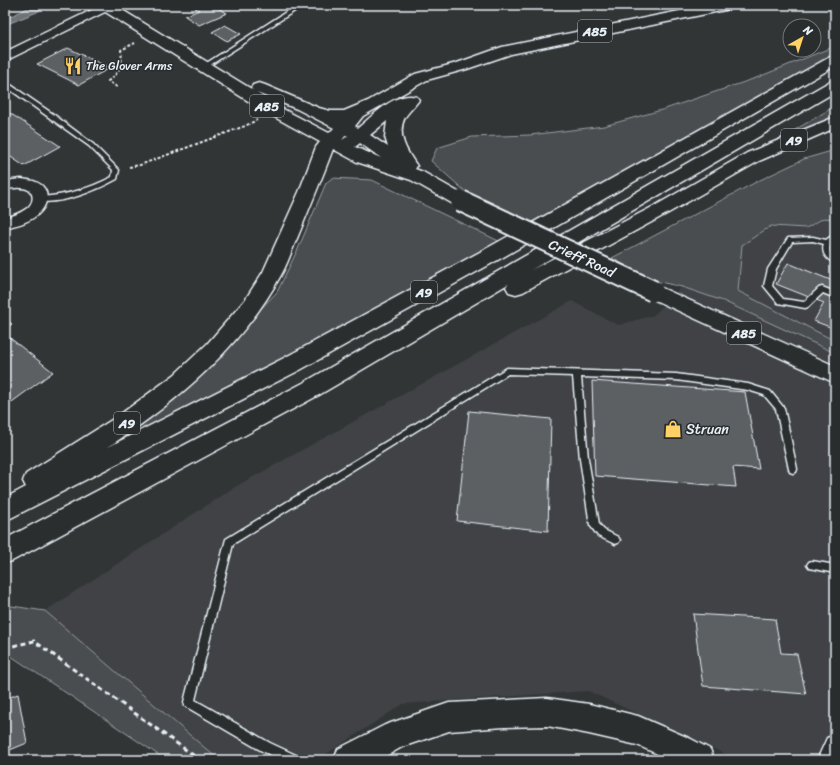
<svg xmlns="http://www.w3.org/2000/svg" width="840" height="765" viewBox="0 0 840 765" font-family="Sriracha,sans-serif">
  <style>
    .built { fill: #3f4244 }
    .green { fill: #494d4f; stroke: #989fa4 }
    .water { fill: #6e7376; stroke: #9fa5aa }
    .building { fill: #5c6063; stroke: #e8f1f8 }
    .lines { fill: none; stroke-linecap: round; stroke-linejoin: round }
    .lane-casing { stroke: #e8f1f8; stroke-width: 3 }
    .street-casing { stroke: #e8f1f8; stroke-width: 3 }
    .secondary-casing { stroke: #e8f1f8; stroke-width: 3 }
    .highway-casing { stroke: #e8f1f8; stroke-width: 3 }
    .path-far1 { stroke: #e8f1f8; stroke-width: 2; stroke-dasharray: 3 2; stroke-linecap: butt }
    .path { stroke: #e8f1f8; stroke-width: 3; stroke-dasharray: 5 3.5; stroke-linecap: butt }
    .lane { fill: #2a2d2e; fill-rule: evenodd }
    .street { fill: #2a2d2e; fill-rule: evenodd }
    .secondary { fill: #2a2d2e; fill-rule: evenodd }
    .highway { fill: #2a2d2e; fill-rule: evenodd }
    .highway-bridge-casing { stroke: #e8f1f8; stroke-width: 24; stroke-linecap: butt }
    .highway-bridge { stroke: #2a2d2e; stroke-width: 20 }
    .labels { text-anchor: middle; stroke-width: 3; stroke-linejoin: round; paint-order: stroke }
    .far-poi-label { font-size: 12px; fill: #e8f1f8; stroke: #2a2d2e; text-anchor: start }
    .shield { fill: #2a2d2e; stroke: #afb6bb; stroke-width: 1 }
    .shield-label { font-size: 13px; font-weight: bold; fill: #e8f1f8 }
    .street-label { font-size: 14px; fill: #e8f1f8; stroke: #2a2d2e }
    .poi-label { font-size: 14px; fill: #e8f1f8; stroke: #2a2d2e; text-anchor: start }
  </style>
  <rect width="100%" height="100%" fill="#323536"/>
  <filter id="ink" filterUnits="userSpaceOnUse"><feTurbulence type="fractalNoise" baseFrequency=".025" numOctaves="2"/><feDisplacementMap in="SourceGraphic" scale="8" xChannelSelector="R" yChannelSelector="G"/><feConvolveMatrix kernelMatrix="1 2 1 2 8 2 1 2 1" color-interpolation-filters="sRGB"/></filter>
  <g filter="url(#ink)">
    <path class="built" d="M835,215V760H738L588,691L403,704L317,760H219L45,611L233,488L572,301L618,325L654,315L720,247L747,226Z"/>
    <path class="green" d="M835,46V54L535,223L467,193L431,161L437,148L472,137L530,135L604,126L665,109L756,78Z
      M835,106V129L814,135L686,195Z
      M835,150V219L824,218L806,228L771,226L742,245L738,291L835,341V353L723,301L682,287L651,280L612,258L758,181L804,159Z
      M332,178L372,180L505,244L83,469L149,419L224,354L251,319L277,292L298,249L326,183Z
      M5,605L45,611L219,760H166L11,656L5,659Z"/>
    <path class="water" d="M34,5H47L37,12L5,25V19Z"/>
    <path class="building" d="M201,5H213L227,13L199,25L185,16L199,10L195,8Z
      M225,25L241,34L227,41L212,32Z
      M68,48L110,68L79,85L37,64Z
      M5,110L60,146L24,166L5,153Z
      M788,263L833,281L835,278V329L814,321L824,303L776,284Z
      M5,319L12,324L5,329Z
      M5,334L53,372L5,407Z
      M592,381L745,392L759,469L733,467L736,487L595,476Z
      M469,411L551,419L548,531L457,521Z
      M693,614L775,619L781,653L797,654L806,694L703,686Z
      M18,694L27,743L5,752V699Z"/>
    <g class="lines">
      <g class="lane-casing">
        <path id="lane" d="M297,5H304L207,67L202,66Z
          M5,81L53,114L93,144L119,170L117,179C97,190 62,205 39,201V197H41C68,195 88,189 112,177L113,170L89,146L5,86Z
          M833,235H835V240C828,246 828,252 835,257V263C827,260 821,253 824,244L813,241L792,242L776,269L772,286L783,299L804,302L819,288L822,287L835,292V298L823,293L808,307L805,308L778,303L764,286L768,269L788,238L813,237L826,240Z
          M507,368L676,374L748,384L770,391L784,408L797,469L796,472L793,473L790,472L789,469L776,409L764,395L748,390L676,380L581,377L588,459L599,524L604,530L618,537L620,540L618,543L615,544L598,536L590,525L580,459L573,376L508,374L233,544L195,700L270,743L298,756L299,760H282L262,751L185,706L184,702L226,539Z
          M812,561L835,565V573L809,568L807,565L809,562Z"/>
      </g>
      <g class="street-casing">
        <path id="street" d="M102,5H111L112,7L111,9L5,61V52Z
          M21,179C26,180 32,180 36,182C52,189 48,206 37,215C28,223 16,225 5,228V218C12,216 19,214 26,209C36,202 35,188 21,188C16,187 10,189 5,189V181Z
          M835,735V760H817L827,738Z"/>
      </g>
      <g class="secondary-casing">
        <path id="secondary" d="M547,698L589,704L638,716L691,739L710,749L714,760H671L637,745L589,734L547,726L504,727L449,731L402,747L379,760H334L338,749L385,725L449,703Z"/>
      </g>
      <g class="highway-casing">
        <path id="highway" d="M97,5H114L253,90L251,88L253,85L259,83L265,85L319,108L330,111H344L368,101L415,74L457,63L502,47L709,5H737L735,8L730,9L511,54L467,69L427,80L363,116L355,126L358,128C374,115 395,91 417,97L419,100C415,106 409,111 405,117C396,135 407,152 417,166L415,169L423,172L467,197L470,201L467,205L461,207L455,205L411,180L357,162L333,149C322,178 310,207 298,236C292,249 288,263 281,275C241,348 177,402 108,447L284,358L491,246L830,57L835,55V66L505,256L300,370L5,521V498L26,487L23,481L26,474L118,416L174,375L207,344L245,300L263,272L299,192L316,147L320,142L269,114L99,8ZM257,93L297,109L334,128L329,133L281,108ZM387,121L385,137L388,147L370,135ZM346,135L348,136L342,140ZM360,143L381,158L355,147Z
          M835,80V92L531,270L658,204L747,153L835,117V128L759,161L670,212L523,292L516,294L509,292L506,287L508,284L319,395L14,560L5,564V539L303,383L829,82Z
          M653,284L835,366V383L646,296L643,291L646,286Z"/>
      </g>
      <path class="path-far1" d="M117,87L108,81C120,72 123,65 121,50L135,43
        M129,167L140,165L245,126L257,120"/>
      <path class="path" d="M5,648L34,641L200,760"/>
      <use href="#lane" class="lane"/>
      <use href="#street" class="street"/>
      <use href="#secondary" class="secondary"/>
      <use href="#highway" class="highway"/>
      <g class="highway-bridge-casing">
        <path id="highway-bridge" d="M461,201L653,291"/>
      </g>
      <use href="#highway-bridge" class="highway-bridge"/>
    </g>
  </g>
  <defs>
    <g id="restaurant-bare" transform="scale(1.38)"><path d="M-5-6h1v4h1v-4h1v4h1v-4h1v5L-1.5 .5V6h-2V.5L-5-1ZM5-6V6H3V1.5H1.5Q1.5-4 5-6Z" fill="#ffd166" stroke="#2a2d2e" stroke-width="2.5" paint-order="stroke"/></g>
    <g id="shop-bare" transform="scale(1.38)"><path d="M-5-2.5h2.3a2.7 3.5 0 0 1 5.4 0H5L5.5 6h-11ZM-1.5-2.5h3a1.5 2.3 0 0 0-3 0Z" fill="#ffd166" stroke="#2a2d2e" stroke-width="2.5" paint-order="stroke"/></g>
  </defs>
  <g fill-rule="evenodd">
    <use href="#restaurant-bare" x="73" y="66"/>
    <use href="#shop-bare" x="673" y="429"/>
  </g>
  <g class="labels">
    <g class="far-poi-label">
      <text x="86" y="70">The Glover Arms</text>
    </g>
    <g class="shield">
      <rect x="578" y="20" width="34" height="22" rx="3"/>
      <rect x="250" y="95" width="34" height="22" rx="3"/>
      <rect x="781" y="129" width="26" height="22" rx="3"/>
      <rect x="411" y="281" width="26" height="22" rx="3"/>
      <rect x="727" y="322" width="34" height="22" rx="3"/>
      <rect x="114" y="412" width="26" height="22" rx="3"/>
    </g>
    <g class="shield-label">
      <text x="595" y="36">A85</text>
      <text x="267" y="111">A85</text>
      <text x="794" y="145">A9</text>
      <text x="424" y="297">A9</text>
      <text x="744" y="338">A85</text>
      <text x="127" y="428">A9</text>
    </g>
    <g class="street-label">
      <text transform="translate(582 258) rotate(25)" y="5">Crieff Road</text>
    </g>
    <g class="poi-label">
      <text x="686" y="434">Struan</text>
    </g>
  </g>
  <rect width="840" height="765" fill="none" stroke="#2a2d2e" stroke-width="20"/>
  <rect x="10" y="10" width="820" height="745" fill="none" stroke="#e8f1f8" stroke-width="1.5" filter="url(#ink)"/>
  <g transform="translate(802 38) rotate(39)"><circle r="19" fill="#2a2d2e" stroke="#767b7f"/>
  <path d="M0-3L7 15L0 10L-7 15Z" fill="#ffd166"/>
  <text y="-6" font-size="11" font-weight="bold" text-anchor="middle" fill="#e8f1f8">N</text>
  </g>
</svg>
